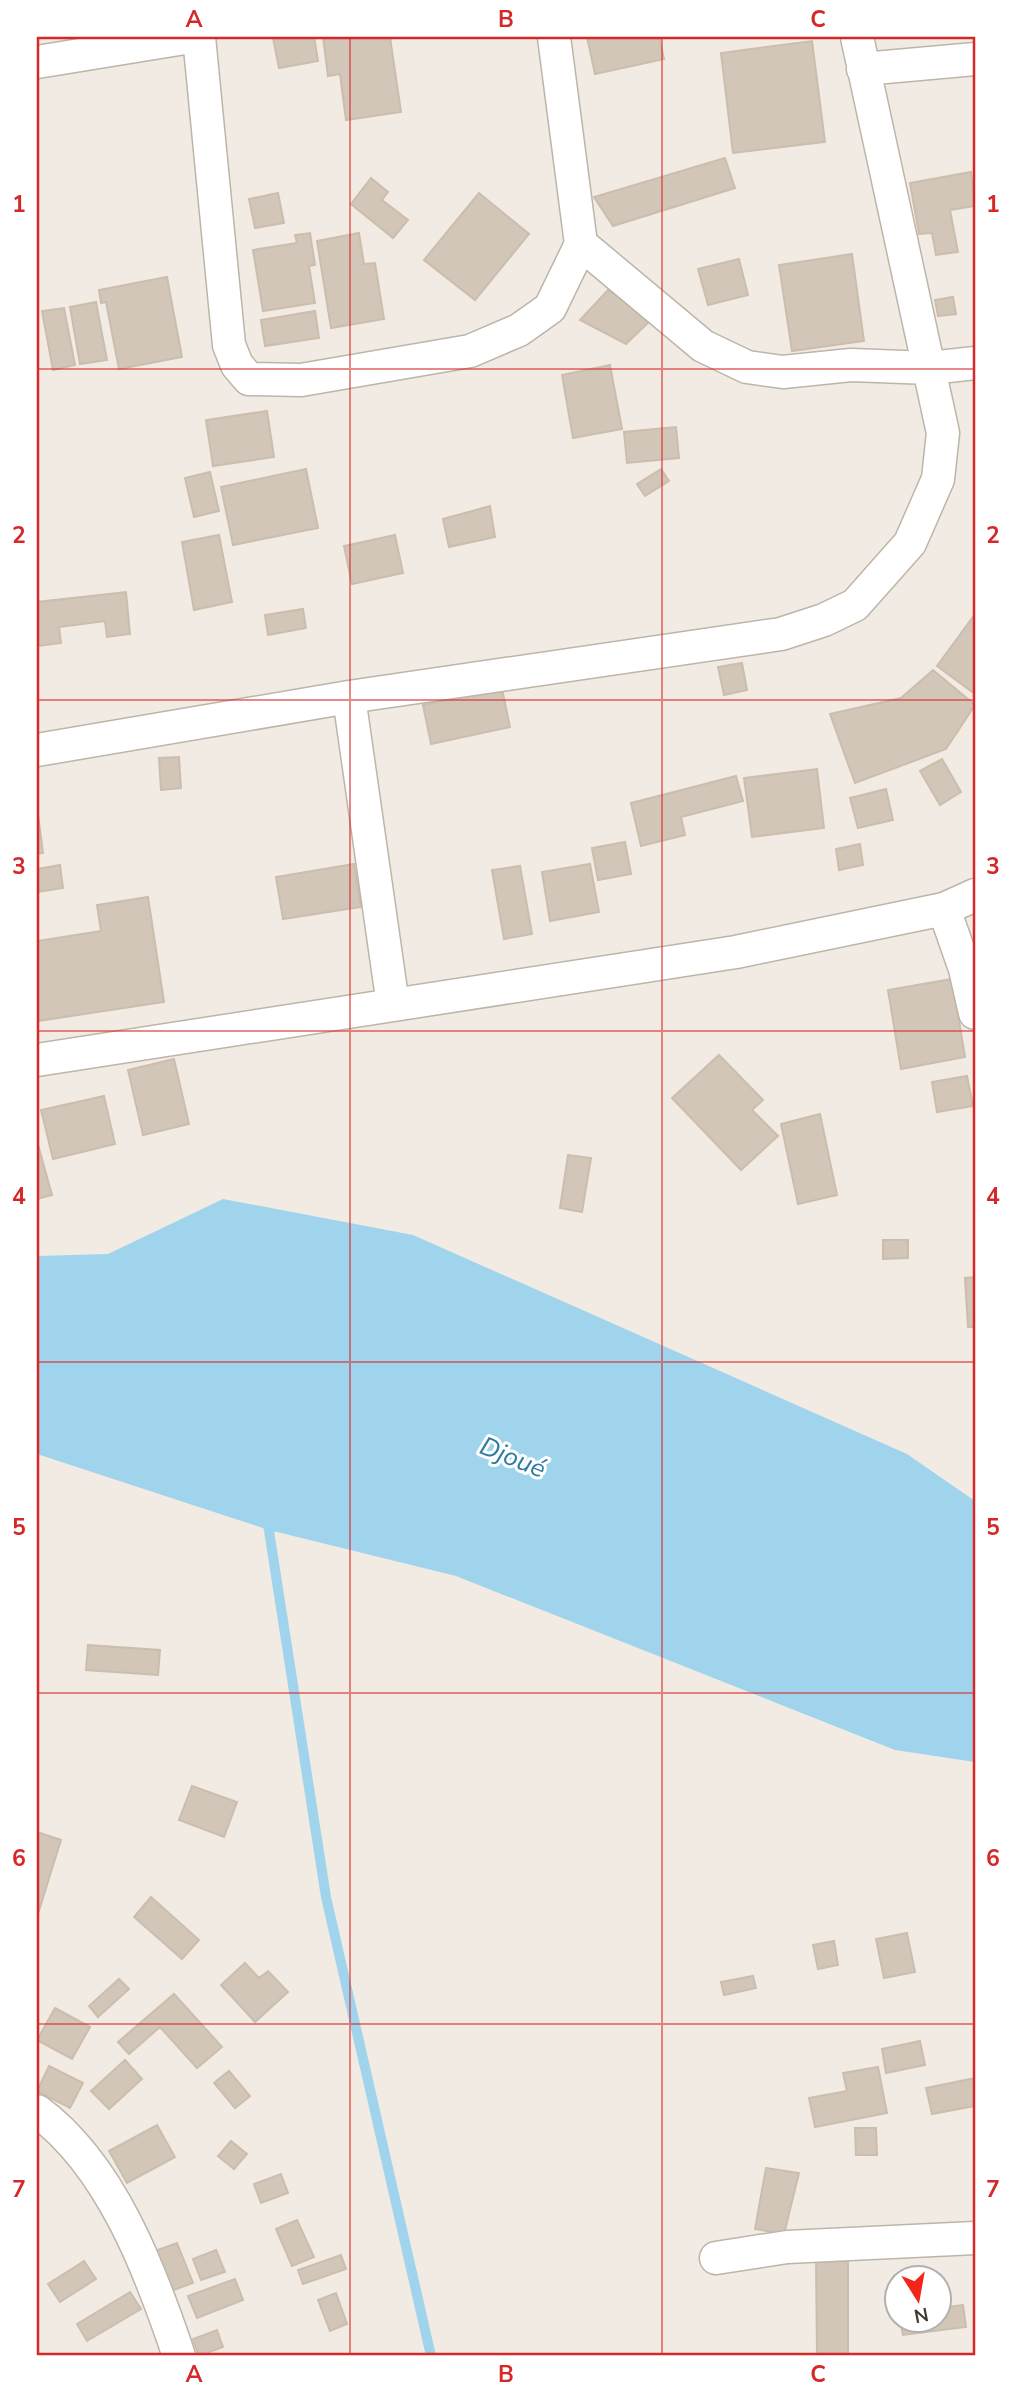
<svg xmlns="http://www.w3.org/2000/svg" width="1012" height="2393" viewBox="0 0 1012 2393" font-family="'Nunito Sans',sans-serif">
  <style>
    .water { fill: #a0d4ed }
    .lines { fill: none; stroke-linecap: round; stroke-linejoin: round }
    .stream { stroke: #a0d4ed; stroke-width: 10 }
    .building { fill: #d2c6b9; stroke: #ccbdac; stroke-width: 2 }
    .street-casing { stroke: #beb5a9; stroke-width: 35 }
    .street { stroke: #fff; stroke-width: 32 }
    .grid { fill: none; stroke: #d62828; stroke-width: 2; stroke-opacity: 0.55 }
    .labels { text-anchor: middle; stroke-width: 6; stroke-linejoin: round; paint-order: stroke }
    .water-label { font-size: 26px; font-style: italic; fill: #2f7ba1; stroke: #fff }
    .neatline { fill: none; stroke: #d62828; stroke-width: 2.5 }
    .grid-label { font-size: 23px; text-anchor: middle; font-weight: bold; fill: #d62828 }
  </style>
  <rect width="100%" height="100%" fill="#f1ebe3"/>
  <path class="water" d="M223,1199L413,1235L907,1454L975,1501V1762L895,1750L456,1576L269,1530L37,1454V1256L108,1254Z"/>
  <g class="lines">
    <path class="stream" d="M267,1518L326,1897L431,2356"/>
  </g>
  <path class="building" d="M314,37L318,61L279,68L273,38Z
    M323,37H390L401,112L346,120L340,74L328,76Z
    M587,37H659L664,59L595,74Z
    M812,41L825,142L733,153L721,53Z
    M725,158L735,188L613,226L594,197Z
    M971,172L975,206L950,210L958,252L936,255L932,233L919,234L910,183Z
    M371,178L388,192L382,200L408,220L393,238L351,204Z
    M278,193L284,223L255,228L249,199Z
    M479,193L529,234L475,300L424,260Z
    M310,233L315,265L309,266L315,303L263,311L253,250L297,243L295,235Z
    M359,233L364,264L375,263L384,319L331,328L317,241Z
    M852,254L864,341L792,351L779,265Z
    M739,259L748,295L708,305L698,269Z
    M167,277L182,357L119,369L106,302L101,303L99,290Z
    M608,290L652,319L626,344L580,320Z
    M953,297L956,314L938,316L935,300Z
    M96,302L107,360L80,364L70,307Z
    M64,308L75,365L53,370L42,311Z
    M315,311L319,338L265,346L261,320Z
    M610,365L622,429L573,438L562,375Z
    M267,411L274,457L213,466L206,420Z
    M676,427L679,458L627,463L624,432Z
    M306,469L318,528L233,545L221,487Z
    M661,469L669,481L645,496L637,484Z
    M210,472L219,511L194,517L185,478Z
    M490,506L495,537L449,547L443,519Z
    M219,535L232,602L194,610L182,542Z
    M395,535L403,573L352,584L344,546Z
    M126,592L130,634L107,637L105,621L59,627L61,643L37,646V602Z
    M303,609L306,628L268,635L265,615Z
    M975,614V694L937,666Z
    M742,663L747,690L724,695L718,667Z
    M933,670L975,705L946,749L855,783L830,714L901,698Z
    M502,689L510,727L431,744L423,705Z
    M179,757L181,788L161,790L159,758Z
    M942,759L961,792L940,805L920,771Z
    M817,769L824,828L752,837L744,778Z
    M736,776L743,801L681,817L685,835L641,846L631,803Z
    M886,789L893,820L858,828L850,798Z
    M37,807L43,853L37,854Z
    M625,842L631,874L598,880L592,848Z
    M860,844L863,865L839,870L836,849Z
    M354,864L361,907L283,919L276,877Z
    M590,864L599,912L550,921L542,872Z
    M60,865L63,888L37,892V869Z
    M520,866L532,934L504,939L492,870Z
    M148,897L164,1002L38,1021L37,941L101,931L97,905Z
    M952,979L965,1057L901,1069L888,990Z
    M719,1055L763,1100L752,1110L778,1136L741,1170L672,1098Z
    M174,1059L189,1124L143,1135L128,1070Z
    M967,1076L973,1106L937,1112L932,1082Z
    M104,1096L115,1144L53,1159L41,1110Z
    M820,1114L837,1195L798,1204L781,1124Z
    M37,1141L52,1195L37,1199Z
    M568,1155L591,1158L582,1212L560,1208Z
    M883,1240H908V1258L883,1259Z
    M975,1277V1327H968L965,1278Z
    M88,1645L160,1650L158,1675L86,1670Z
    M192,1786L237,1802L224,1837L179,1820Z
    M37,1832L61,1840L37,1917Z
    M151,1897L199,1940L182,1959L134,1917Z
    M907,1933L915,1972L884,1978L876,1939Z
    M834,1941L838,1965L818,1969L813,1945Z
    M245,1963L259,1978L268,1971L288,1992L255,2022L221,1985Z
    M753,1976L756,1988L724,1995L721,1982Z
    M119,1979L129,1989L98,2017L89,2006Z
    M174,1994L222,2047L197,2068L160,2027L129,2054L118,2042Z
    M55,2008L90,2027L72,2059L37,2040Z
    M920,2041L925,2065L886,2073L882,2049Z
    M125,2060L142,2079L109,2109L91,2091Z
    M49,2066L83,2083L70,2108L37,2091Z
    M878,2067L887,2113L815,2127L809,2098L847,2091L843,2073Z
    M229,2071L250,2096L235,2108L214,2083Z
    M975,2078V2106L932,2114L926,2088Z
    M157,2125L175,2157L127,2183L109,2151Z
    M855,2128H876L877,2155H856Z
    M231,2141L247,2154L234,2169L218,2156Z
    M766,2168L799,2173L784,2234L755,2229Z
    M281,2174L288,2193L261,2203L254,2184Z
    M297,2220L314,2257L292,2266L276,2229Z
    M177,2243L193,2283L168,2292L152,2252Z
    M216,2250L225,2272L201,2280L193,2259Z
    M341,2255L346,2269L303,2284L298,2270Z
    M848,2256V2356H817L816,2257Z
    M84,2261L96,2279L60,2302L48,2284Z
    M235,2279L243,2300L197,2318L188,2296Z
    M130,2292L141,2309L87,2341L77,2324Z
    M336,2293L347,2324L330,2331L318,2300Z
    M963,2305L966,2327L903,2335L900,2320H939V2308Z
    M217,2330L223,2347L199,2356L193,2339Z"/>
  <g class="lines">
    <g class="street-casing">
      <path id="street" d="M199,37L229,345L237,365L249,379L301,380L470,351L519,330L550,308L581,244
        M554,37L581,244L703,346L747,367L783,372L851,365L930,368L975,363
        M37,62L191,37
        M863,69L975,59
        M349,697L393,1005
        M37,750L349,697L781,634L824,620L855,605L910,543L938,479L943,433L857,37
        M944,909L965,969L975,1013
        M37,1060L736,952L944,909L975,895
        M37,2111C111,2165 151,2272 179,2356
        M716,2258L787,2247L975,2238"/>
    </g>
    <use href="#street" class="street"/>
  </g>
  <path class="grid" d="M350,37V2356M662,37V2356M37,369H975M37,700H975M37,1031H975M37,1362H975M37,1693H975M37,2024H975"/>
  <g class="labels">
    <g class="water-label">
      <text transform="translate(513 1457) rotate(22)" y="9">Djoué</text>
    </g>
  </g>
  <rect width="1012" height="2393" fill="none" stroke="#ffffff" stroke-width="77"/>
  <g transform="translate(918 2299) rotate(169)"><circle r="33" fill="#ffffff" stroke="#b3b1ad" stroke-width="2"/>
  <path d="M0-5L12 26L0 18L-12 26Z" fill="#f22518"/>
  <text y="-10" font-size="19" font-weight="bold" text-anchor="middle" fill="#423b33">N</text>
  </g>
  <rect x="38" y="38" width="936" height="2316" class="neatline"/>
  <g class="grid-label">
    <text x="194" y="27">A</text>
    <text x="506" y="27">B</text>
    <text x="818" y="27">C</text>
    <text x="19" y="212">1</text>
    <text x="993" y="212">1</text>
    <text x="19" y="543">2</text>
    <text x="993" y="543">2</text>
    <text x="19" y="874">3</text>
    <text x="993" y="874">3</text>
    <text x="19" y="1204">4</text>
    <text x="993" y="1204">4</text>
    <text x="19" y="1535">5</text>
    <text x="993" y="1535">5</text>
    <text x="19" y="1866">6</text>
    <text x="993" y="1866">6</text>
    <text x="19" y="2197">7</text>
    <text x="993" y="2197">7</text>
    <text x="194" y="2382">A</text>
    <text x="506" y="2382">B</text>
    <text x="818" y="2382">C</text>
  </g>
</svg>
